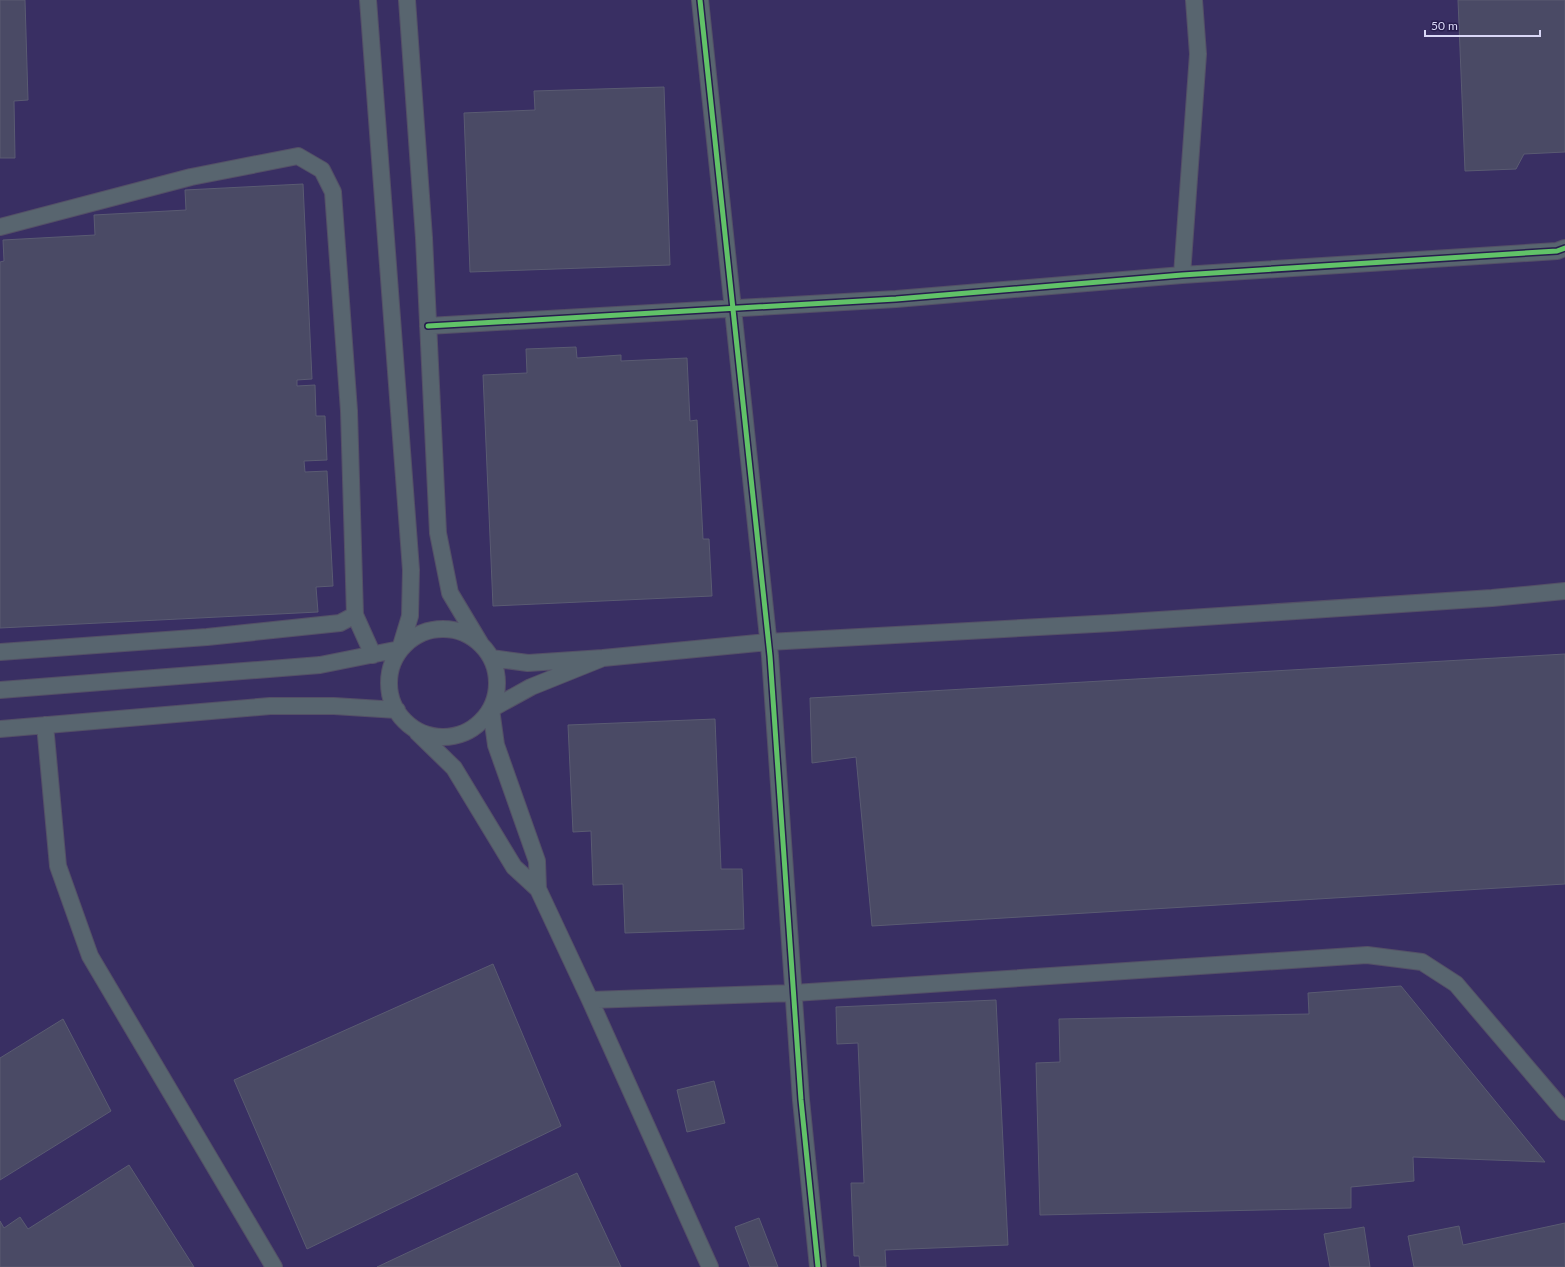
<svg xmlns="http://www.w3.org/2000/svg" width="1565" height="1267" viewBox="0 0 1565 1267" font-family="Lato,sans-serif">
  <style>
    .built { fill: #392f63 }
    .building { fill: #4a4a65; stroke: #5a5b72 }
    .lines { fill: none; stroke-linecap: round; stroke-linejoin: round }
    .minor-casing { stroke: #545067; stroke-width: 18 }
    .minor { stroke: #58656f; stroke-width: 16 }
    .cycleway-casing { stroke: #271d4e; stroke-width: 8 }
    .cycleway { stroke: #61c268; stroke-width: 5 }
  </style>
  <rect width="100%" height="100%" fill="#38334e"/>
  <path class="built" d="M0,0H1565V1267H0Z"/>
  <path class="building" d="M0,0H25L28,100L14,101L15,158H0Z
    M1458,0H1565V152L1524,154L1516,169L1465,171Z
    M664,87L670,265L470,272L464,113L535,110L534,91Z
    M303,184L312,379L297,380V386L315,385L316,416H325L327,460L304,461L305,472L327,471L333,586L316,587L318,612L0,628V262L4,261L3,240L95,235L94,215L186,210L185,190Z
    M576,347L577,358L621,355V361L687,358L690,421L697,420L703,539H709L712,596L493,606L483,375L527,373L526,349Z
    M1565,654V884L872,926L856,757L812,763L810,698Z
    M715,719L721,869H742L744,929L625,933L623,884L593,885L591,831L573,832L568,725Z
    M493,964L561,1126L307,1249L234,1080Z
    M1401,986L1545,1162L1413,1157L1414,1181L1351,1187V1208L1040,1215L1036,1063L1060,1062L1059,1019L1309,1014L1308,993Z
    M996,1000L1008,1245L885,1250L886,1267H860L859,1256H854L851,1183H864L858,1043L837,1044L836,1007Z
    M63,1019L111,1111L0,1180V1058Z
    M714,1081L725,1123L687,1132L677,1090Z
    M129,1165L194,1267H0V1221L4,1228L20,1217L28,1229Z
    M577,1173L621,1267H377Z
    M759,1218L778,1267H750L735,1227Z
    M1565,1223V1267H1414L1408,1236L1459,1226L1463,1245Z
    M1364,1227L1370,1267H1330L1324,1234Z"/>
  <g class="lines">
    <g class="minor-casing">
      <path id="minor" d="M407,0L424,238L438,533L450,593L480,643
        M700,0L770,656L801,1100L818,1267
        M0,227L191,177L298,156L322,170L333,192L349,411L355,615L373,655
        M1182,275L1198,54L1194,0
        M428,326L896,299L1182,275L1557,251L1565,248
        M389 683a54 54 0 1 1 108 0a54 54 0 1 1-108 0Z
        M0,652L207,637L340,623L355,615
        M491,658L528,663L603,658L531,687L491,709L496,745L537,861L538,889L590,1000L710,1267
        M603,658L768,642L1113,623L1492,598L1565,591
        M0,690L320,665L400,649L410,616L411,570L368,0
        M45,725L58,866L90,956L274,1267
        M0,729L270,706H334L397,710
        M417,732L454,768L514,867L538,889
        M590,1000L794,993L1367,955L1422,962L1456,984L1565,1112"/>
    </g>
    <use href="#minor" class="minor"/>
    <g class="cycleway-casing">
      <path id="cycleway" d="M700,0L770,656L801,1100L818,1267
        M428,326L896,299L1182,275L1557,251L1565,248"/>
    </g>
    <use href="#cycleway" class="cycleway"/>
  </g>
  <path d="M1425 30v6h115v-6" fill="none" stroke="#dad8f7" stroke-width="2"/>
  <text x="1431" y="30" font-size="12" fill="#dad8f7" stroke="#271d4e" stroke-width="3" paint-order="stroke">50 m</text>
</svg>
